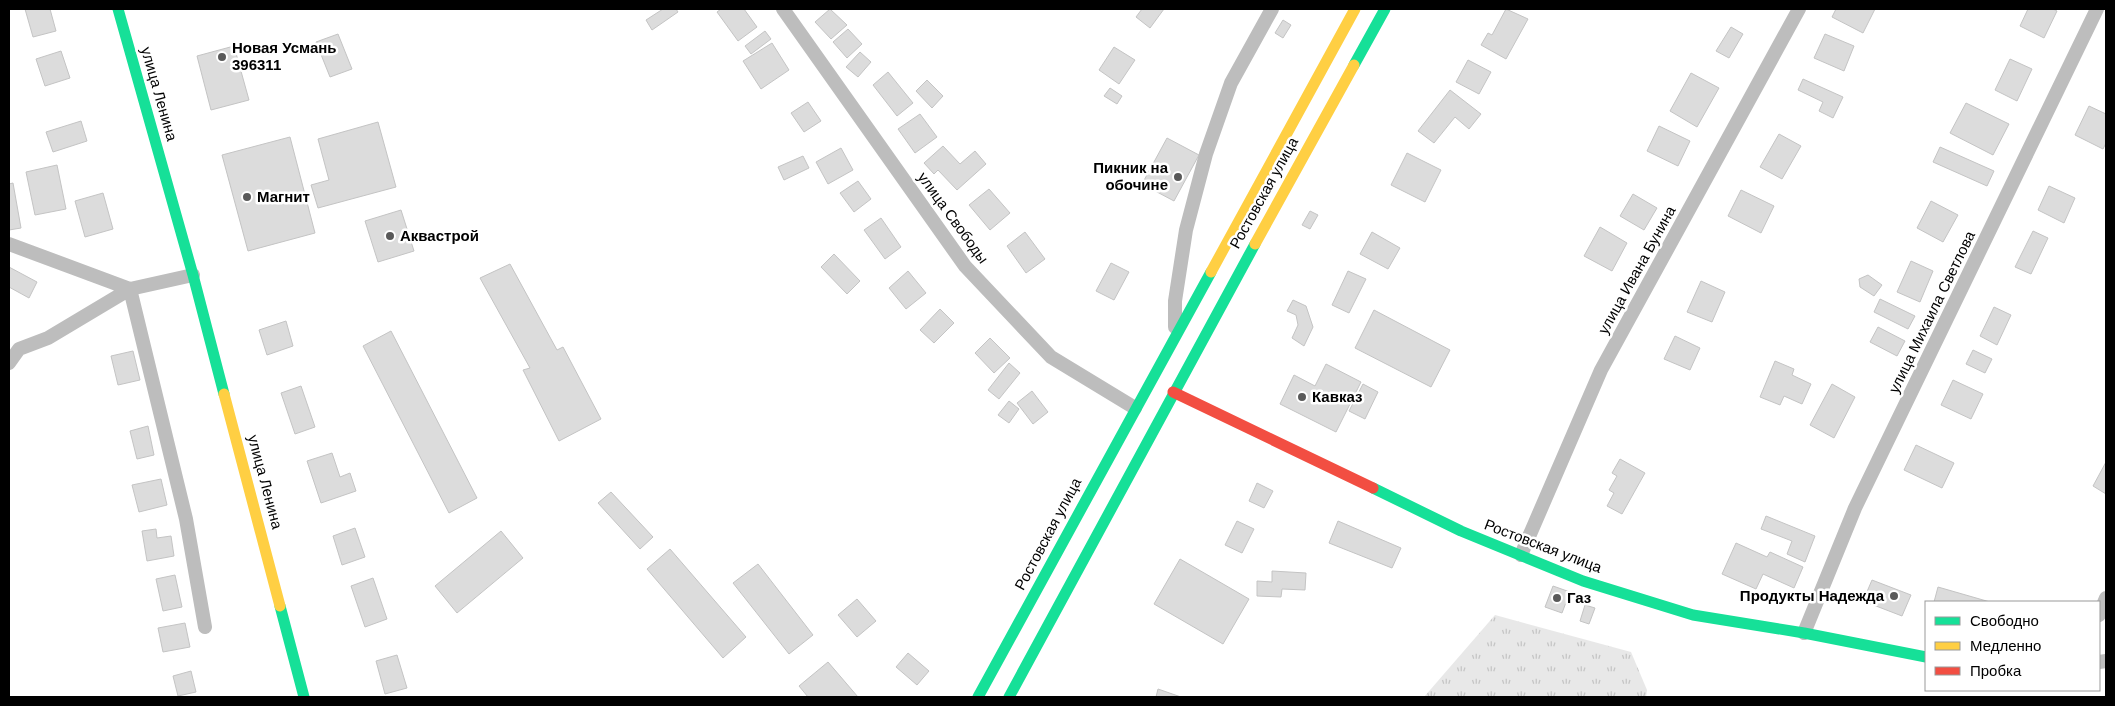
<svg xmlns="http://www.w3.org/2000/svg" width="2115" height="706" viewBox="0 0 2115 706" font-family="Helvetica,sans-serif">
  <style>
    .grass { fill: url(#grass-tufts) }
    .building { fill: #dcdcdc; stroke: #c4c4c4 }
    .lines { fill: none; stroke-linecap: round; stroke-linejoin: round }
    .street { stroke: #bdbdbd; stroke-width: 14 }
    .fast { stroke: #16e098; stroke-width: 11 }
    .slow { stroke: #ffcf43; stroke-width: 11 }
    .jam { stroke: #f24e42; stroke-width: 11 }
    .poi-dot { fill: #595959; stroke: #fff; stroke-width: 2 }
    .labels { text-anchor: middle; stroke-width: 5; stroke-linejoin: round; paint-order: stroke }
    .poi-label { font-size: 15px; font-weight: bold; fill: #000; stroke: #fff; text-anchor: start }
    .street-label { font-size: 15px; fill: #000; stroke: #fff }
  </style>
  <defs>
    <pattern id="grass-tufts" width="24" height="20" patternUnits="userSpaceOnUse" patternTransform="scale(1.25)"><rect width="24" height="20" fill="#e8e8e8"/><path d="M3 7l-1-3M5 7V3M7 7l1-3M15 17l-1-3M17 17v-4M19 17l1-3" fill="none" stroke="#c5c5c5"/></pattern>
  </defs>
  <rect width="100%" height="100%" fill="#fff"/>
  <path class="grass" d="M1495,615L1631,652L1647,690L1646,697H1424Z"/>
  <path class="building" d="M25,9H50L56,31L33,37Z
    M663,9H676L678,12L652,30L646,20Z
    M721,9H744L757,27L738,41L717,12Z
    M830,9L847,25L831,39L815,22Z
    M1142,9H1164L1150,28L1136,17Z
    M1506,9L1528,19L1506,59L1481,45L1488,33L1492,35Z
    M1836,9H1875L1863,33L1832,17Z
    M2028,9H2053L2057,11L2044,38L2020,26Z
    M1283,20L1291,25L1283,38L1275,33Z
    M1731,27L1743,34L1729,58L1716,51Z
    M848,29L862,44L847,58L833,42Z
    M765,31L771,39L751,54L745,46Z
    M338,34L352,69L330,77L316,42Z
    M1825,34L1854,46L1844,71L1814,58Z
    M772,43L789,70L761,89L743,61Z
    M234,46L249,100L211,110L197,56Z
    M1114,47L1135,60L1119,84L1099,70Z
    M61,51L70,78L45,86L36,59Z
    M860,52L871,62L858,77L846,67Z
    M2010,59L2032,69L2017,101L1995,90Z
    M1468,60L1491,72L1479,94L1456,82Z
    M888,72L913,103L897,116L873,85Z
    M1691,73L1719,88L1697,127L1670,111Z
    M1803,79L1843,97L1833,118L1819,111L1823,102L1798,90Z
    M927,80L943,96L932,108L916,91Z
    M1110,88L1122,96L1117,104L1104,96Z
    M1450,90L1481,114L1469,129L1455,117L1434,143L1418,131Z
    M808,102L821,121L804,132L791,113Z
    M1966,103L2009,124L1993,155L1950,133Z
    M2089,106L2106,114V143L2103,149L2075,135Z
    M920,114L937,137L915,153L898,129Z
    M81,121L87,141L53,152L46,132Z
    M378,122L396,187L318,208L311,185L329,180L318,139Z
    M1659,126L1690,141L1678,166L1647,151Z
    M1779,134L1801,146L1782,179L1760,167Z
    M290,137L315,233L248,251L222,155Z
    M1167,138L1199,155L1174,201L1142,184Z
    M943,146L960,164L975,151L986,164L957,190L938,170L934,174L924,163Z
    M1940,147L1994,171L1987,186L1933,162Z
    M841,148L853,170L828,184L816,162Z
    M1407,153L1441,170L1425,202L1391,185Z
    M803,156L809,168L784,180L778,167Z
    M57,165L66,209L35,215L26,172Z
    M858,181L871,199L854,212L840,193Z
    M13,183L21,228L9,230V184Z
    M2049,186L2075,198L2064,223L2038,210Z
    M989,189L1010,213L990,230L969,205Z
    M1741,190L1774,206L1761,233L1728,216Z
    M103,193L113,229L85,237L75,201Z
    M1633,194L1657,208L1644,230L1620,216Z
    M1931,201L1958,215L1943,242L1917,228Z
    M401,210L414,251L378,262L365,221Z
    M1310,211L1318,215L1310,229L1302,225Z
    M881,218L901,247L885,259L864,230Z
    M1600,227L1627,243L1612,271L1584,256Z
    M2033,231L2048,238L2031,274L2015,267Z
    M1025,232L1045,259L1026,273L1007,246Z
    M1372,232L1400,248L1388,269L1360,254Z
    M834,254L860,281L847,294L821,267Z
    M1911,261L1933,271L1920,302L1897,292Z
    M1111,263L1129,272L1114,300L1096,291Z
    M510,264L557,350L563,347L601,419L559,441L523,370L530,368L480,278Z
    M9,267L37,282L29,298L9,287Z
    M908,271L926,293L906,309L889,288Z
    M1348,271L1366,279L1349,313L1332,305Z
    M1868,275L1882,285L1874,296L1860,287L1859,279Z
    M1701,281L1725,292L1712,322L1687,312Z
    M1880,299L1915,316L1908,329L1874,312Z
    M1293,300L1306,306L1313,327L1304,346L1292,338L1298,325L1296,315L1287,311Z
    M1994,307L2011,315L1997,345L1980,336Z
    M940,309L954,323L934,343L920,330Z
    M1374,310L1450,350L1431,387L1355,348Z
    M286,321L293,346L267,355L259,330Z
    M1878,327L1905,341L1897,356L1870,342Z
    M391,331L477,498L449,513L363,346Z
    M1675,336L1700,348L1690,370L1664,359Z
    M990,338L1010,358L994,373L975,353Z
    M1973,350L1992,359L1985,373L1966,364Z
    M133,351L140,380L118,385L111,356Z
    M1775,361L1794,369L1792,375L1811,384L1802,404L1784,396L1780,405L1760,397Z
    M1009,363L1020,373L999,399L988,390Z
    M1326,364L1361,382L1336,432L1280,404L1294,375L1315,386Z
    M1953,380L1983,394L1971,419L1941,405Z
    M1363,384L1378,392L1365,419L1349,411Z
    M1832,384L1855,397L1834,438L1810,425Z
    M301,386L315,427L295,434L281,393Z
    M1032,391L1048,412L1033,424L1017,403Z
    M1009,401L1019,409L1009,423L998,415Z
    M148,426L154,455L137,459L130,431Z
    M1916,445L1954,463L1942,488L1904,470Z
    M332,453L340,477L350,473L356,491L321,503L307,461Z
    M1620,459L1645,473L1622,514L1607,506L1614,493L1609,490L1617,476L1612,473Z
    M2106,462V494L2093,486Z
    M161,479L167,505L139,512L132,485Z
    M1257,483L1273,491L1264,508L1249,501Z
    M611,492L653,537L640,549L598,503Z
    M1766,516L1815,536L1805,562L1787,554L1792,541L1761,529Z
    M1237,521L1254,529L1242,553L1225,545Z
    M1338,521L1401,548L1392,568L1329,543Z
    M355,528L365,557L342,565L333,536Z
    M156,529L157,538L171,536L174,556L147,561L142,531Z
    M501,531L523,558L457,613L435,586Z
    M1736,543L1767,557L1770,552L1803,567L1794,588L1763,574L1756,589L1722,574Z
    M670,549L746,637L723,658L647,569Z
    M1180,559L1249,599L1223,644L1154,604Z
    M758,564L813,635L789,654L733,583Z
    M1272,571L1306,573L1305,590L1282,589L1281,597L1257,596V581L1272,582Z
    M175,575L182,607L163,611L156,579Z
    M373,578L387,619L365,627L351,586Z
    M1872,580L1911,595L1902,616L1863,601Z
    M1553,586L1570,592L1562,613L1545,607Z
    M1938,587L1990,602H1934Z
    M857,599L876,621L857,637L838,615Z
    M1585,605L1595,608L1589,624L1580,621Z
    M185,623L190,647L163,652L158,628Z
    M908,653L929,671L917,685L896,667Z
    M397,655L407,688L385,694L376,661Z
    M828,662L858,697H808L799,686Z
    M191,671L196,692L178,696L173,676Z
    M1158,689L1181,697H1156Z"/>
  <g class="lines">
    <path class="street" d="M783,9L965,266L1051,357L1135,408
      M9,244L130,289L48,338L19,349L9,363
      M193,275L130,289L186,519L205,627
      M1175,327V301L1186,230L1206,154L1231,83L1272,9
      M1521,555L1601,370L1799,9
      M2099,615L2106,598
      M1804,633L1855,508L2097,9
      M2099,662L2106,661"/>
    <path class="fast" d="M118,9L193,275L224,394
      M1354,65L1385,9
      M1373,488L1461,531L1583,581L1693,615L1804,633L1926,657
      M280,606L304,697
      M978,697L1211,272
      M1009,697L1255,244"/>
    <path class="slow" d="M1255,244L1354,65
      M1211,272L1355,9
      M224,394L280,606"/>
    <path class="jam" d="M1173,392L1373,488"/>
  </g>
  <g class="poi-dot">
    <circle cx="222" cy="57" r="5"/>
    <circle cx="1178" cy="177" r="5"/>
    <circle cx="247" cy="197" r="5"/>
    <circle cx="390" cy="236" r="5"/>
    <circle cx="1302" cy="397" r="5"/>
    <circle cx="1894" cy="596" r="5"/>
    <circle cx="1557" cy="598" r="5"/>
  </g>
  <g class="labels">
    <g class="poi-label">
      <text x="232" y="53">Новая Усмань<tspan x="232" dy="17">396311</tspan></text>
      <text x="1168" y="173" text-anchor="end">Пикник на<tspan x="1168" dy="17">обочине</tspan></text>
      <text x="257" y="202">Магнит</text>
      <text x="400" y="241">Аквастрой</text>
      <text x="1312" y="402">Кавказ</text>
      <text x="1884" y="601" text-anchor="end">Продукты Надежда</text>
      <text x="1567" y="603">Газ</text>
    </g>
    <g class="street-label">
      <text transform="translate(159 94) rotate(74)" y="5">улица Ленина</text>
      <text transform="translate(1264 193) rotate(-61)" y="5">Ростовская улица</text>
      <text transform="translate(953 218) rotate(54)" y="5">улица Свободы</text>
      <text transform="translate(1637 270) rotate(-61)" y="5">улица Ивана Бунина</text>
      <text transform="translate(1932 312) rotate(-64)" y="5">улица Михаила Светлова</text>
      <text transform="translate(265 482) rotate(75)" y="5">улица Ленина</text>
      <text transform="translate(1048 534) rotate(-62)" y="5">Ростовская улица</text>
      <text transform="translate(1543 546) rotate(21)" y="5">Ростовская улица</text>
    </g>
  </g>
  <rect width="2115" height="706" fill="none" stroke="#000000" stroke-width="20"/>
  <rect x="1925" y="601" width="175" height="90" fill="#ffffff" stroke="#999999"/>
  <rect x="1935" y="617" width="25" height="8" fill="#16e098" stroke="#999999"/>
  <text x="1970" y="626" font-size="15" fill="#000000">Свободно</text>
  <rect x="1935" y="642" width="25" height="8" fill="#ffcf43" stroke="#999999"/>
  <text x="1970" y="651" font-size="15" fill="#000000">Медленно</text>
  <rect x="1935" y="667" width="25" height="8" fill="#f24e42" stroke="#999999"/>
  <text x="1970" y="676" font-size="15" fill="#000000">Пробка</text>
</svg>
